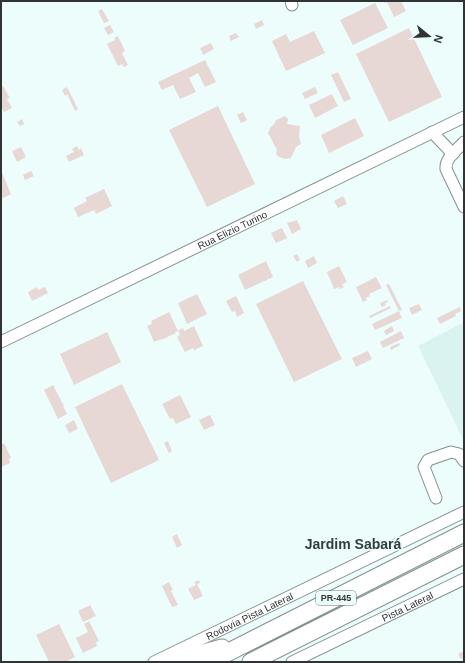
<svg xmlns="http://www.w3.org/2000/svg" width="465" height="663" viewBox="0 0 465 663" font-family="Helvetica,sans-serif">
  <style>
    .built { fill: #daf3f1 }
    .building { fill: #e7d8d6 }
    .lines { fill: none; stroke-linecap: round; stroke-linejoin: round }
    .minor-casing { stroke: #839290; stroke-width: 13 }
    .highway-casing { stroke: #839290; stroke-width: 19 }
    .minor { stroke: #fff; stroke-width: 11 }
    .highway { stroke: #fff; stroke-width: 17 }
    .labels { text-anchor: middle; stroke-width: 3.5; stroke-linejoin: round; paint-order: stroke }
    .shield { fill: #edfdfb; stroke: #687170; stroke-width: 1 }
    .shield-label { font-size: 9px; font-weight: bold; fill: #2f3534 }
    .street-label { font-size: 10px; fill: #2f3534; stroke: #edfdfb }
    .district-label { font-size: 14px; font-weight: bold; fill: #313e3d; stroke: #edfdfb }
  </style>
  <rect width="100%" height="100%" fill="#edfdfb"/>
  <path class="built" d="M464,322V441L418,346Z"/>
  <path class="building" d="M383,1H401L406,11L394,17L387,2L384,3Z
    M375,3L388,28L353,45L340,20Z
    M102,9L109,21L104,23L98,11Z
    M262,20L264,25L256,29L254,24Z
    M110,25L114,32L108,35L104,28Z
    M409,28L442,97L389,122L356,54Z
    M314,31L325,53L286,71L272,41L286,34L290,42Z
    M236,33L239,37L231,41L229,36Z
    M118,36L125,51L122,53L128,65L124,67L122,64L118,66L107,44L115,40L114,38Z
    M211,43L214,49L203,55L200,48Z
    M205,60L216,82L205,87L198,73L189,78L196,92L180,99L173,85L162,90L158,82Z
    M338,72L351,99L344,102L331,75Z
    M3,86L10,98L7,99L12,108L4,112L1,106V87Z
    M67,87L78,109L75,111L67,94L65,96L62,90Z
    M315,87L318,93L305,99L302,93Z
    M332,94L338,106L315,118L309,105Z
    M218,106L255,184L207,207L169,130Z
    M243,112L247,120L241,123L237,115Z
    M285,116L288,119L287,124L300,126L299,137L301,144L296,147L291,158L285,159L279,157L276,154L277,150L268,133L270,128L275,123L276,120Z
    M355,118L364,136L329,153L321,135Z
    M22,119L24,124L20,126L17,122Z
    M77,146L79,150L81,148L84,155L69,162L66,156L74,152L72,149Z
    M21,147L26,157L17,162L12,151Z
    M1,170L11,194L1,199Z
    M31,171L34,176L25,180L23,175Z
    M104,189L112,206L96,214L94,210L78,217L74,208L87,201L85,198Z
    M343,196L347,204L338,208L334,201Z
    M297,220L301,229L292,234L287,223Z
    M282,228L287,238L276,243L271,233Z
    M297,254L300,260L297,262L293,256Z
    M314,256L317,263L308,268L305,261Z
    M266,261L273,277L245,290L238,275Z
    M339,266L347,282L342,284L344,287L340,289L339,287L334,289L327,272Z
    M376,277L382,288L369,294L370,296L366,298L367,300L363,302L356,287Z
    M303,281L342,359L294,382L256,304Z
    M389,284L402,310L399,311L386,285Z
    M37,287L38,290L45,287L48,293L32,301L28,292Z
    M197,294L207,314L187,324L178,303Z
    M236,296L244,313L237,317L235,311L232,312L226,301Z
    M387,300L388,302L385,303L386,305L382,307L380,303Z
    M419,304L422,310L412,315L409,308Z
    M390,306L391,308L370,318L369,316Z
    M460,307L461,311L455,314L456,316L440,324L437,318Z
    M399,311L402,318L375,330L372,324Z
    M169,312L178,331L175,332L176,333L161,340V339L154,342L147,326L152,324L151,321Z
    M194,326L203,346L194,350L193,348L185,352L177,337L180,335L178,331L183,328L184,331Z
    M392,326L394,331L386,335L384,331Z
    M401,331L404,338L383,348L380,342Z
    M107,332L121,362L74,385L60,354Z
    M399,343L400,345L391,350L390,347Z
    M368,351L372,359L356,367L352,358Z
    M122,384L159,460L111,483L75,407Z
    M53,385L64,406H63L67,414L58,419L44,390Z
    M180,395L191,417L176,424L173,418L170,419L162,404Z
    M210,415L215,425L204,430L199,420Z
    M74,420L78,429L69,433L65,425Z
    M168,441L172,451L169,453L164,443Z
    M4,443L11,458L9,459L10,463L1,467V445Z
    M177,534L182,545L177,548L172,537Z
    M199,580L200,583L197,584L203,596L194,600L188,589L196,585L194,582Z
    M169,582L173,590L171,591L178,605L172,607L162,586Z
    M90,605L96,616L83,622L78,611Z
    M89,621L99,641L96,642L97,646L83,653L76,638L88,632L84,624Z
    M59,624L75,657L65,662H49L36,635Z
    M464,651V658L461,659L458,654Z"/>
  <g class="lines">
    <g class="minor-casing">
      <g id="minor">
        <path d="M291,1L292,5"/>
        <path d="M432,132L453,154"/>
        <path d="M464,142C457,150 445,158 446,169L464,207"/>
        <path id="s1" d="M1,342L464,117"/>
        <path d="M436,498L424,467L428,460L451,452L459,454L464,461"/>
        <path id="s2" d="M154,662L464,512"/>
        <path id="s3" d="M292,662L464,579"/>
      </g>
    </g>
    <g class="highway-casing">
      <path id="highway" d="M172,662L222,648
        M209,662L464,533
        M251,662L464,555"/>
    </g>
    <use href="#minor" class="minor"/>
    <use href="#highway" class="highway"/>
  </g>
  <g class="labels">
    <rect class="shield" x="316" y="591" width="40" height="14" rx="3"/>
    <g class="shield-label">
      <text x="336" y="601">PR-445</text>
    </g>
    <g class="street-label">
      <text dy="4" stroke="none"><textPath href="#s1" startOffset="257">Rua Elizio Turino</textPath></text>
      <text dy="4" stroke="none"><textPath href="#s3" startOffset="128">Pista Lateral</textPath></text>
      <text dy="4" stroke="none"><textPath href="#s2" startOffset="106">Rodovia Pista Lateral</textPath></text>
    </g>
    <g class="district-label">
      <text x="353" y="549">Jardim Sabará</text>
    </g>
  </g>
  <rect width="465" height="663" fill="none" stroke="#2f3534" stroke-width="4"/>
  <g transform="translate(429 36) rotate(108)" stroke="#edfdfb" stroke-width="3" paint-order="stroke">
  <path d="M0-3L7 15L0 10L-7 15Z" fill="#2f3534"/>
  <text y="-6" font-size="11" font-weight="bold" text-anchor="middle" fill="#2f3534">N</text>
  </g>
</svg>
